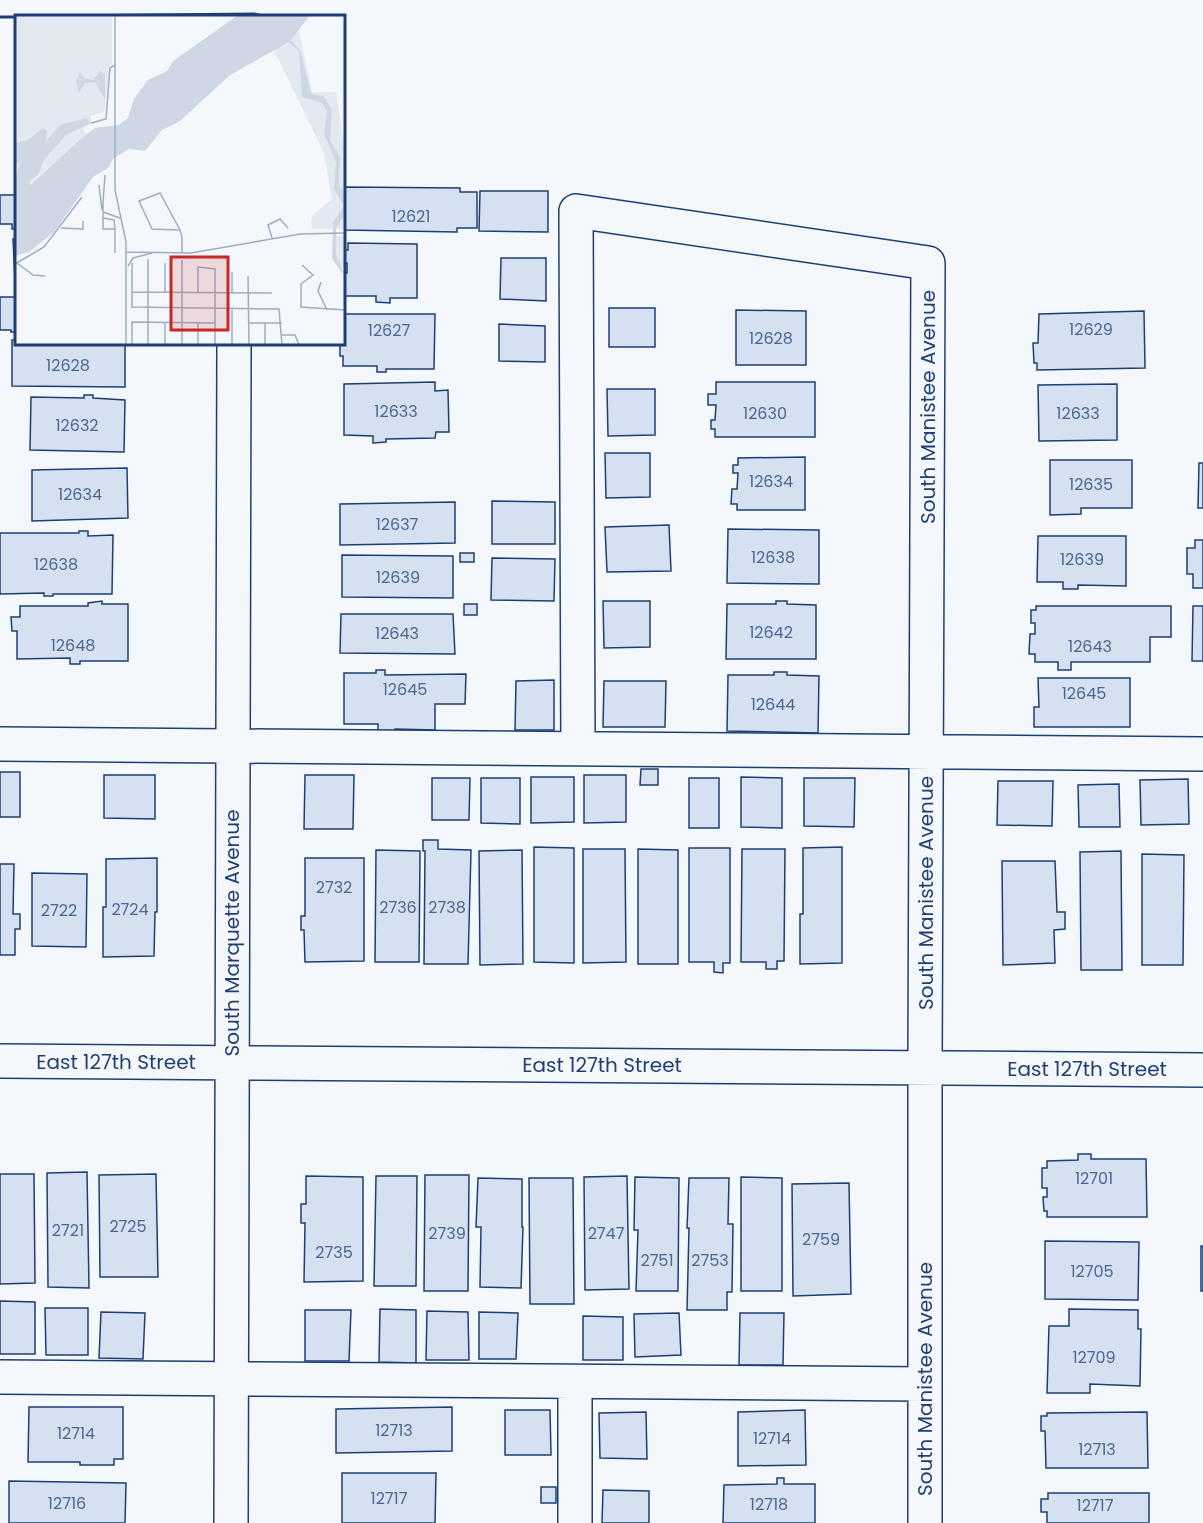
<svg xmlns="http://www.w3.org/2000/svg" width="1203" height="1523" viewBox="0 0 1203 1523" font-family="Poppins,sans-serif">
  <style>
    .building { fill: #d5e0f0; stroke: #1d3f73; stroke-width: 1.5 }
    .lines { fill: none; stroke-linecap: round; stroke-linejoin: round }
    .minor-casing { stroke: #1d3f73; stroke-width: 36 }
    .minor { stroke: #f4f7fb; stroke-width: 33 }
    .wall { stroke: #1d3f73; stroke-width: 3 }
    .labels { text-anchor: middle; stroke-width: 4.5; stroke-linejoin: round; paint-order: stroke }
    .number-label { font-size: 16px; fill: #4b6792 }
    .street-label { font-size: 20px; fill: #1d3f73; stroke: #f4f7fb }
    .inset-road { fill: none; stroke: #9eadc5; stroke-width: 1.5 }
    .view { fill: #c62828; fill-opacity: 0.15; stroke: #c62828; stroke-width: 3 }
    .inset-edge { fill: none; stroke: #1d3f73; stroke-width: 3 }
  </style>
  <rect width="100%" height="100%" fill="#f4f7fb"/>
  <path class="building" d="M15,184H16V229H12V224H0V195H15Z
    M345,187L460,188V192H477V228H457V232L344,230V193Z
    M480,191H548V232L479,231Z
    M13,239H16V281H15Z
    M348,243L417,244V298H390V303L376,302V296H345L344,273H347V263H344V250H348Z
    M501,258H546V301L500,299Z
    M16,290V332H11V330H0V297H16Z
    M609,308H655V347H609Z
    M736,310L806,311V365H736Z
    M1144,311L1145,368L1037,370V363H1034L1033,343H1038L1039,314Z
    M344,314H435L434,369H386V372H377V366H343V356H340V344H344Z
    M499,324L545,326V362L499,361Z
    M12,340H16V344H125V387L12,386Z
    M435,382V391L448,390L449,432H436L435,438L386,439V442L373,443V436L344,435V384Z
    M716,382H815V437H715V429H711V420H715L716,405H708V394H716Z
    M1117,384V440L1039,441L1038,385Z
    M607,389H655V435L608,436Z
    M84,395H93V398L125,400L124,452L30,450L31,397L84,398Z
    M605,453H650V497L606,498Z
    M805,457V510H737V504H731L732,489H737L738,473H733V465H738V458Z
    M1050,460H1132V508H1081V514L1050,515Z
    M1199,463H1203V508H1198Z
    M127,468L128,518L32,521V470Z
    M492,501L555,502V544H492Z
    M455,502V543L340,545V504Z
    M669,525L671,571L607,572L605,527Z
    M728,529L819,530V584L727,583Z
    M79,531H88V536L113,535L112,594H53V596H44V593L0,594V533H79Z
    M1038,536H1126V586L1078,585V589H1063V582H1037Z
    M1195,540H1203V588H1193V574H1187V548H1195Z
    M460,553H474V562H460Z
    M342,555L453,556V598L342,597Z
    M492,558L555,559L554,601L491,600Z
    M102,601V604H128V661H80V664H70V658L17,659V631H12L11,617H20V606H88V603Z
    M603,601H650V647L604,648Z
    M776,601H787V604L816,605V659H726L727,604H776Z
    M464,604H477V615H464Z
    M1036,606H1171V637H1150V662H1071V670H1058V662H1035V654H1029L1030,634H1035V623H1031V610H1036Z
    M1193,606H1203V661H1192Z
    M341,614H453L455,654L340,653Z
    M376,670H385V675L466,674L465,704H435V730L395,729V731H378V724H344V673H376Z
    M774,672H787V675L819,676L818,733L727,731L728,675H774Z
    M1038,678H1130V727H1034V707H1039Z
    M554,680V730H515L516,681Z
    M604,681H666L665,727H603Z
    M641,769H658V785H640Z
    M0,772H20V817H0Z
    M104,775H155V819L104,818Z
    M305,775H354L353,829H304Z
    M584,775H626V822L584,823Z
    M531,777H574V822L531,823Z
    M741,777L782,778V828L741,827Z
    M432,778H470L469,820H432Z
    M481,778H520V824L481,823Z
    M689,778H719V828H689Z
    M804,778H855L854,827L804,826Z
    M1188,779L1189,824L1141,825L1140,780Z
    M998,781H1053L1052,826L997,825Z
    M1119,784L1120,827H1079L1078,785Z
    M423,840H438V849L471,850L468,964H424L425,851H423Z
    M534,847L574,848V963L534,962Z
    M842,847V963L800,964V914H803V848Z
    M689,848H730V963H723V973L714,972V962H689Z
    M583,849H625L626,962L583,963Z
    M638,849L678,850V964H638Z
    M742,849H785L784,961H777V969H766V962H741Z
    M376,850L420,851L419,962H375Z
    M522,850L523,964L480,965L479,851Z
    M1121,851L1122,970H1081L1080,852Z
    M1142,854L1184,855L1183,965H1142Z
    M157,858V912H155L154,956L103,957V907H106V859Z
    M305,858H364V961L305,962L304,930H301V916H305Z
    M1002,861H1055L1057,912H1065V929L1054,930L1055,963L1003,965Z
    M0,864H14L13,914H20V929H15V955H0Z
    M32,873L87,874L86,947L32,946Z
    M1078,1154H1091V1159H1146L1147,1217H1047V1211H1044L1043,1197H1047V1188H1042V1168H1047V1161L1078,1160Z
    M87,1172L89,1288L48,1287L47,1173Z
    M0,1174H34L35,1283L0,1284Z
    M156,1174L158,1277H100L99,1175Z
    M425,1175H469L468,1291H424Z
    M306,1176L363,1177V1281L304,1282L305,1223H301V1204H306Z
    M376,1176H417L416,1286H374Z
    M627,1176L629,1289L585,1290L584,1177Z
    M635,1177L679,1178L678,1291H636L638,1230H634Z
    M741,1177L782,1178V1291H741Z
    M478,1178L522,1179V1227H523L521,1288L480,1287L481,1227H476Z
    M529,1178H573L574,1304H530Z
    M689,1178H729L728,1224H733L732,1292H727V1310H687L689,1228H687Z
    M849,1183L851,1294L793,1296L792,1184Z
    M1045,1241L1139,1242L1138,1300L1045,1299Z
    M1201,1246H1203V1291H1201Z
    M0,1301L35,1302V1354H0Z
    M45,1308H88V1355H46Z
    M380,1309L416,1310V1363L379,1362Z
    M1069,1309L1138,1310V1329H1141L1140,1386L1090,1384V1393H1047L1049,1326H1069Z
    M305,1310H351L349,1361H305Z
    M427,1311L468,1312L469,1360H426Z
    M101,1312L145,1313L143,1359L99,1358Z
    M479,1312L518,1313L516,1359H479Z
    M679,1313L681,1355L635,1357L634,1314Z
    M740,1313H784L783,1365H739Z
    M583,1316L623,1317V1360H583Z
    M29,1407H123V1459H114V1465H80V1462H28Z
    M452,1407V1451L336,1453V1409Z
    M505,1410H550L551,1455H505Z
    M805,1410L806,1465L738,1466V1412Z
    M646,1412L647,1459L600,1458L599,1413Z
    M1147,1412L1148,1468H1046L1045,1431H1041V1416H1047V1413Z
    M342,1473H436L435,1523H342Z
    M777,1478H784V1484H815V1523H723L724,1485L777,1484Z
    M9,1481L126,1483L125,1523H9Z
    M541,1487H556V1503H541Z
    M603,1490L649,1491V1523H602Z
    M1048,1493H1149V1523H1047V1512H1041V1499H1048Z"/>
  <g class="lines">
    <g class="minor-casing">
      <path id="minor" d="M0,744L1203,754
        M578,749L576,211L928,263L925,1068V1523
        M0,1061L1203,1070
        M0,1377L925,1384
        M575,1382V1523
        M231,1523L234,344"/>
    </g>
    <use href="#minor" class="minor"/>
    <path class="wall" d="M61,16L254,14L263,16
      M0,17H16"/>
  </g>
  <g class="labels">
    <g class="number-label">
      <text x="411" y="222">12621</text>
      <text x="1091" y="335">12629</text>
      <text x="389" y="336">12627</text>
      <text x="771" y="344">12628</text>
      <text x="68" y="371">12628</text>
      <text x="396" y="417">12633</text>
      <text x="765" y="419">12630</text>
      <text x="1078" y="419">12633</text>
      <text x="77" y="431">12632</text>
      <text x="771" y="487">12634</text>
      <text x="1091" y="490">12635</text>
      <text x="80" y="500">12634</text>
      <text x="397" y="530">12637</text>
      <text x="773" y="563">12638</text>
      <text x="1082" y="565">12639</text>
      <text x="56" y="570">12638</text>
      <text x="398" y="583">12639</text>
      <text x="771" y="638">12642</text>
      <text x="397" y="639">12643</text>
      <text x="73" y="651">12648</text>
      <text x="1090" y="652">12643</text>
      <text x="405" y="695">12645</text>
      <text x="1084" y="699">12645</text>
      <text x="773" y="710">12644</text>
      <text x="334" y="893">2732</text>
      <text x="398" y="913">2736</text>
      <text x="447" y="913">2738</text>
      <text x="130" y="915">2724</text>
      <text x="59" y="916">2722</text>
      <text x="1094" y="1184">12701</text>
      <text x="128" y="1232">2725</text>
      <text x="68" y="1236">2721</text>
      <text x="447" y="1239">2739</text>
      <text x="606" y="1239">2747</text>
      <text x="821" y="1245">2759</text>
      <text x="334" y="1258">2735</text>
      <text x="657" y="1266">2751</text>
      <text x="710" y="1266">2753</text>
      <text x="1092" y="1277">12705</text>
      <text x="1094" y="1363">12709</text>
      <text x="394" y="1436">12713</text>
      <text x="76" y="1439">12714</text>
      <text x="772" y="1444">12714</text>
      <text x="1097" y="1455">12713</text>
      <text x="389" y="1504">12717</text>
      <text x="67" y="1509">12716</text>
      <text x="769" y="1510">12718</text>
      <text x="1095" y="1511">12717</text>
    </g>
    <g class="street-label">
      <text transform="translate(928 407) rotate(-90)" y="7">South Manistee Avenue</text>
      <text transform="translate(926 893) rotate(-90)" y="7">South Manistee Avenue</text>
      <text transform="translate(232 933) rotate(-90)" y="7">South Marquette Avenue</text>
      <text x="116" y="1069">East 127th Street</text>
      <text x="602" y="1072">East 127th Street</text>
      <text x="1087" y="1076">East 127th Street</text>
      <text transform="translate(925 1379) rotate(-90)" y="7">South Manistee Avenue</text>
    </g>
  </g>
  <g transform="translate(15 15)">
    <rect width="330" height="330" fill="#f4f7fb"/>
    <path d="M0,0H97V48L89,97L76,101V108L68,114L71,119L14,170L2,160L0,163ZM284,16L297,77H321L330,138V214H298L296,211L297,201L317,184L309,138L259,35ZM321,221H330V256L321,244Z" fill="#e3e9f0"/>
    <path d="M223,0H295L276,25L286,37L296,79L308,81L317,95L315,125L325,142L324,170L330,178V200L321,212V239L330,261L317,244L318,207L329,191L319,174L321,147L309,119L312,96L307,88L287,82L284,36L274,27L215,60L165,106L147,115L130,136L114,134L98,144L93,153L78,162L39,217L14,237L0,241V163L5,149L3,147L0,151L1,128L13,125L27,113L32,115L31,126L45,110L71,103L76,108L51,120L29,145L23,160L15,165V170L70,120L80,113L104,110L113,103L119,84L133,65L152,56L158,46ZM65,57L69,63L78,65L85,56L90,59V84L80,67L70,68L64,78L61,66Z" fill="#cfd7e4"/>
    <path class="inset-road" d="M100,0V175L111,227V330M76,108L91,104L95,53L100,50M84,170L87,195M88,197L105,203M88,203L99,205L100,214H88V187L90,160M46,213L68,214V206M100,214V238M165,215L137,214L124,186L145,178L165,215L167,222V238M257,223L253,210L265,204L273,213M111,237L176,238L285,219L330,218M2,248L18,260L30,261M117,248V292L264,294L267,330M0,249L29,232L67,182M287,250L298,260L286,269V292L330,295M113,251L118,243L137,238M233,261L234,330M306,267L303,276L312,295M117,277L257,278M150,277V248M183,277V252L200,254V330M217,278V257M217,293V330M183,308V330M234,308H267M250,308V330M267,320H280L284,330M117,330V307L200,308M133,330V244M150,330V308M167,330V245"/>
    <path class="view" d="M156,242H213V315H156Z"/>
    <rect width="330" height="330" class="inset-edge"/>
  </g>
</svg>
